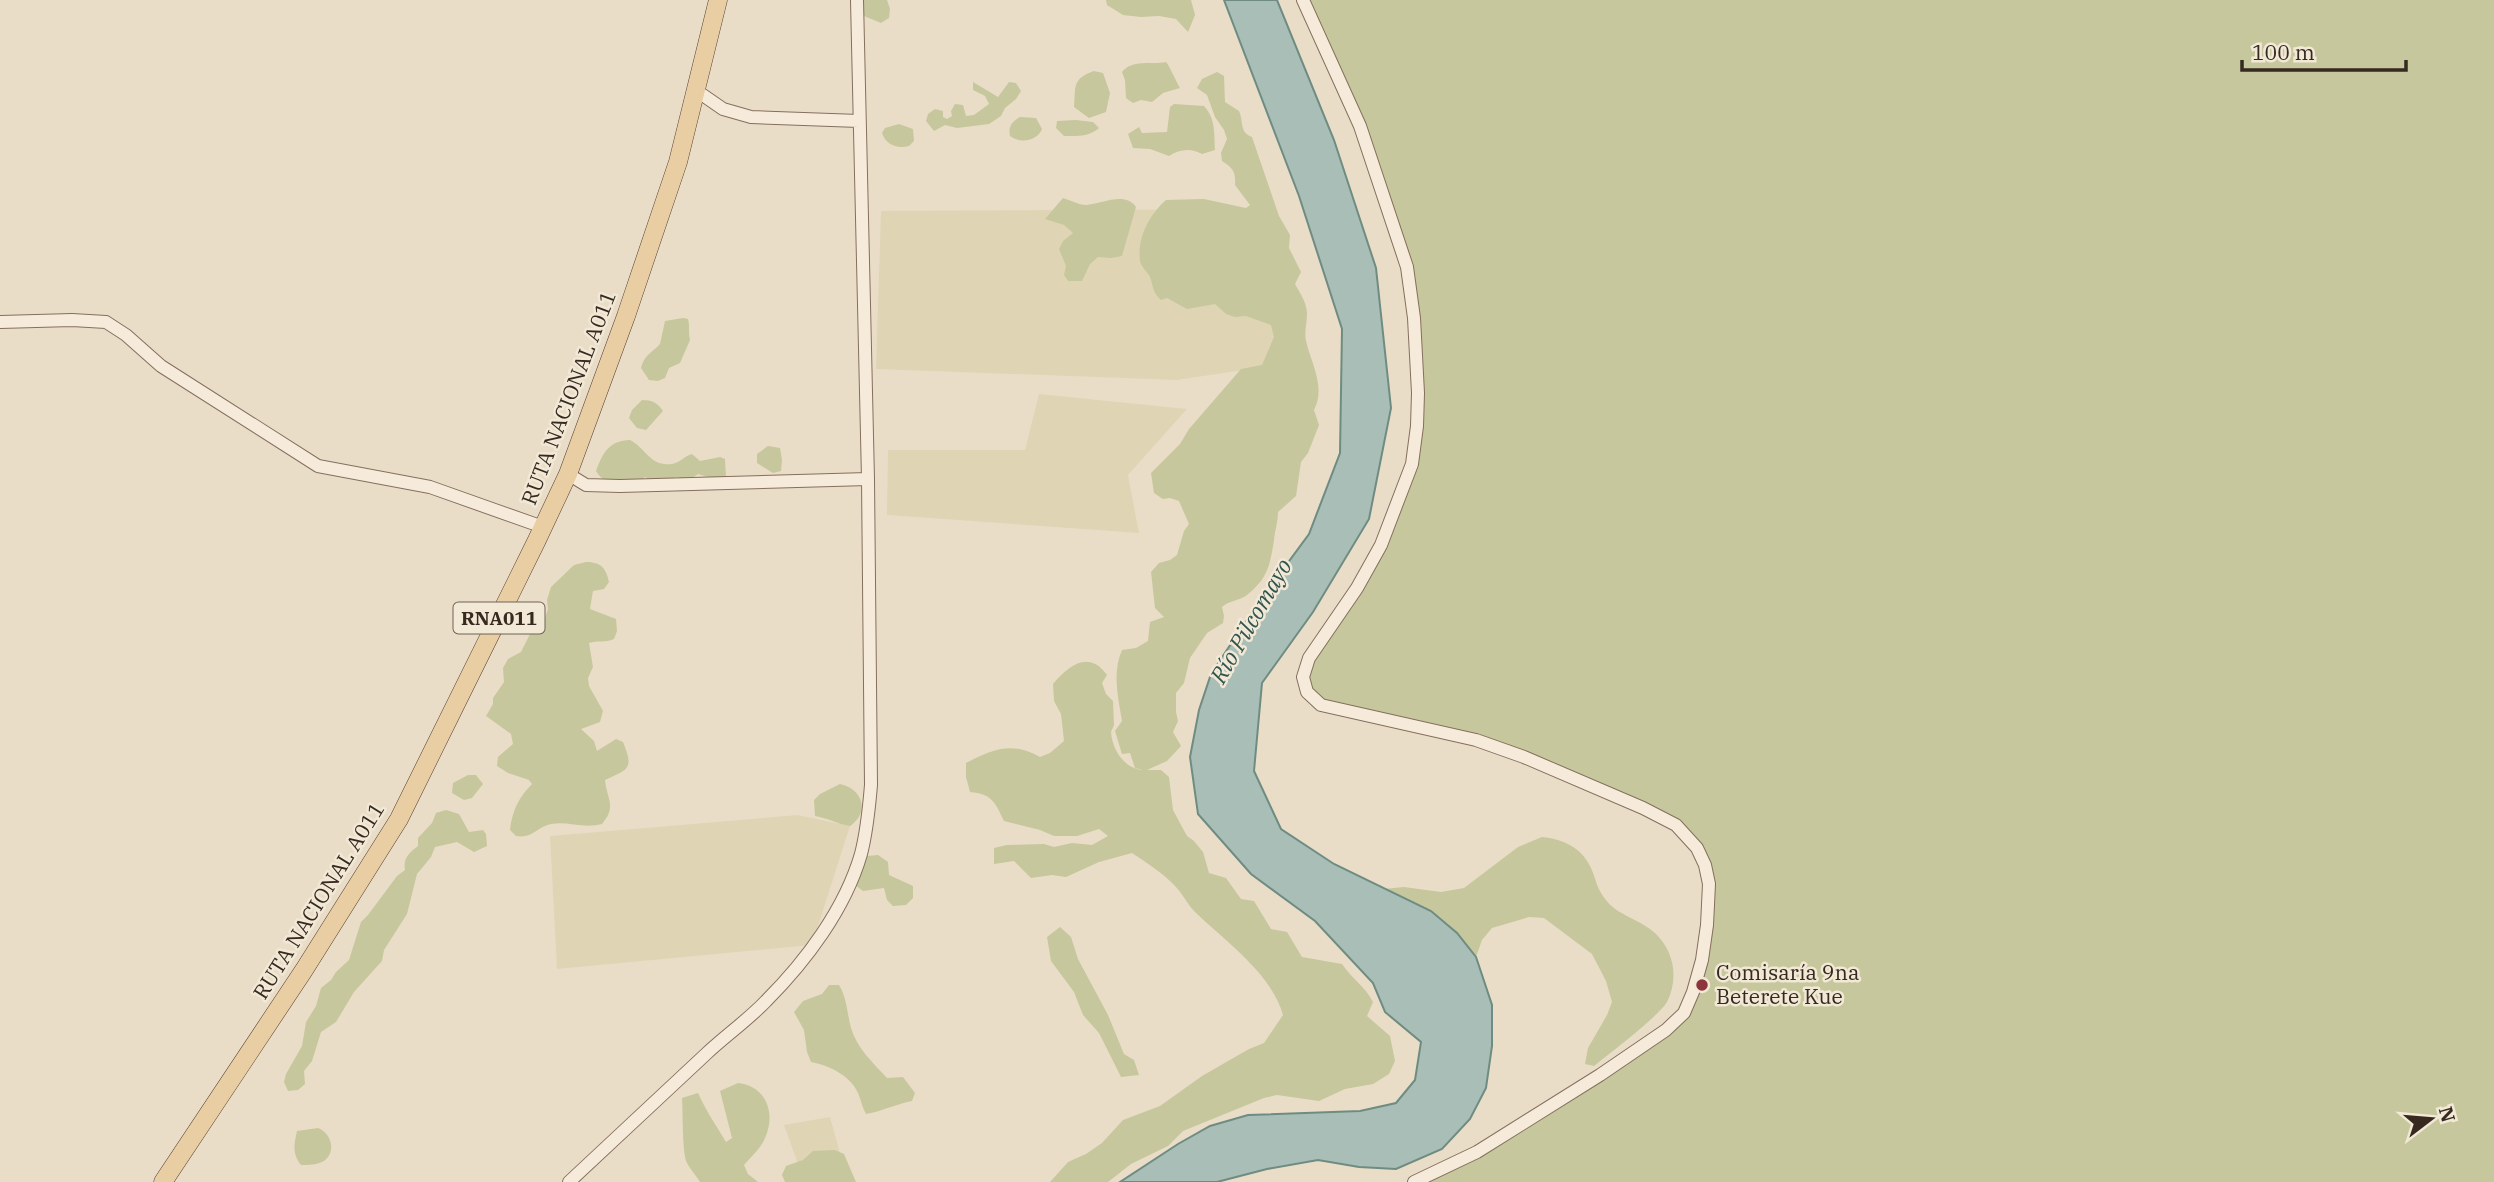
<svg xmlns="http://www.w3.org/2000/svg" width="2494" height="1182" viewBox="0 0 2494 1182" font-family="'IBM Plex Serif',serif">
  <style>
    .farmland { fill: #dfd5b5 }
    .green { fill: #c6c79c }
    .water { fill: #a8beb6; stroke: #6f8c82; stroke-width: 2 }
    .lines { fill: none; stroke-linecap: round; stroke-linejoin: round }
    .street-casing { stroke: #846f5e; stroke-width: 14 }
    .primary-casing { stroke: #523e32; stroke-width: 19 }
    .street { stroke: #f6ebda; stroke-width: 12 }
    .primary { stroke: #e9cda3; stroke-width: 18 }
    .poi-dot { fill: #8d343c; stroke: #f2e8d6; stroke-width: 2.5 }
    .labels { text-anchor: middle; stroke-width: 5; stroke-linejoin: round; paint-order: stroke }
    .shield { fill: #f2e8d6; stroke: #6e6257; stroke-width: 2 }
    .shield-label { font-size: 19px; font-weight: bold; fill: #362920 }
    .street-label { font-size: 21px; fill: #362920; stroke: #f2e8d6 }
    .poi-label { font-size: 21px; fill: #362920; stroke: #f2e8d6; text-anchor: start }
    .water-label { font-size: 23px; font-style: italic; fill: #31544f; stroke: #f2e8d6 }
  </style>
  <rect width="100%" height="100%" fill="#eaddc7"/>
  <path class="farmland" d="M1273,209L1296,362L1177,380L876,369L881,211Z
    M1039,394L1187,409L1128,475L1139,533L887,515L888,450H1025Z
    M798,815L850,826L812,945L557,969L550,836Z
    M830,1117L844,1167L803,1178L784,1125Z"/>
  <path class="green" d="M859,0H887L890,9L889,18L881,23L864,16Z
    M1106,0H1191L1195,15L1188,32L1176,19L1159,16L1141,17L1123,15L1107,5Z
    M1303,0H2494V1182H1414L1477,1152L1684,1013L1702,960L1705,865L1676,825L1525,757L1321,705L1303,677L1357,588L1412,465L1414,318L1388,208Z
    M1166,62C1169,65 1177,83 1180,88L1163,93L1152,102L1141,100L1133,103L1126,98L1125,80L1122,72C1132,59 1151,65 1166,62Z
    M1094,71L1103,73L1110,93L1106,112L1089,118L1074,107C1076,88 1071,79 1094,71Z
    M1217,72L1224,76L1225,102L1239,111C1244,122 1239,132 1252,137L1279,216L1290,235L1289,248L1301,272L1295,284C1300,293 1307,303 1307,314C1307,323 1304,332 1306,341C1311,363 1326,387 1314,410L1319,425L1308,453L1301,462L1296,496L1278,512C1278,522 1275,530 1274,540C1270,565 1268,578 1247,595C1239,601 1230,600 1222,607L1224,616L1223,623L1207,633L1190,658L1184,683L1176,693V712L1178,721L1173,732L1181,746L1167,761L1147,770H1161L1169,777L1173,810L1187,836L1194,841L1203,852L1209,873L1226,878L1241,899L1254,901L1271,929L1287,932L1302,957L1342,964C1352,979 1365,986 1373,1002L1367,1016L1390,1036L1395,1061L1389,1074L1373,1084L1345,1089L1319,1101L1277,1095L1264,1098L1183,1131L1168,1146L1131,1164L1108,1182H1050L1068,1162L1086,1154L1102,1143L1123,1120L1160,1106L1202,1076L1249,1049L1264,1043L1283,1015C1272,974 1225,941 1195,912C1187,904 1183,894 1175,886C1163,873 1147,863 1132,853L1099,862L1066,877L1052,875L1031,878L1014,861L994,864V848L1007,845L1044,844L1054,847L1072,843L1092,845L1108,836L1099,829L1077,836H1054L1040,830L1004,821C995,802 992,794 970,792L966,777V763C992,749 1013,741 1040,757L1050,753L1064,741L1061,714L1054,701L1053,684C1069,665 1089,650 1107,675L1102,683L1106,694L1113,701L1114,725L1111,732C1112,750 1125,769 1143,770L1135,768L1130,753L1122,754L1115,731L1122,721C1118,697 1112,673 1122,650L1136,648L1148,641L1150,622L1164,617L1155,608L1151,572L1159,563L1170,560L1177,555L1184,531L1189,524L1179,501L1170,498L1163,499L1154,493L1151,473L1180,444L1189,429L1241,369L1262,365L1274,337L1271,325L1246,316L1235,317L1226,314L1215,304L1187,309L1167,298L1161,300C1151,291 1154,285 1149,275C1146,271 1141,266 1140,261C1137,238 1149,215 1166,200L1204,199L1246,208L1250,205L1235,185C1236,172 1233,168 1222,161L1221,153L1227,139L1224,130L1215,117L1207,95L1197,88L1202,79Z
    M973,82L998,97L1009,82L1016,83L1021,91L1016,99L1005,108L1001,116L989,124L957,128L945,125L934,131L926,121L928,114L935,109L943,111V117L947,119L952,116L951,111L955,104L963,105L966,116L974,115L989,104L985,96L973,90Z
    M1174,104L1204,106C1216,119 1214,134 1215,150L1202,154C1191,148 1180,149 1169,156L1150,149L1133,148L1128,134L1139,127L1142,133L1167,132L1170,107Z
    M1020,117L1036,118L1042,129C1037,141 1021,144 1010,136C1008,126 1012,122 1020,117Z
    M1076,120L1093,122L1099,128C1089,137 1078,136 1064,136L1056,128L1057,121Z
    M899,124L913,129L914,141L909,146C897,149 886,145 882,133L885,128Z
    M1063,198C1070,200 1079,205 1086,205C1102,204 1125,191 1136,207L1122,256L1111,258L1098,257L1090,264L1082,281H1068L1064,275L1066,266L1059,249L1063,241L1073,233L1064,225L1045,219Z
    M683,318L688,319C690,327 688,332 690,340L680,363L669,368L665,378L658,381L649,380L641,368C645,354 652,353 660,344L665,321Z
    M642,400C652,400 658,403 663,411L646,430L637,428L629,418L632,410Z
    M630,440C646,448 650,467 672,464C680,463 684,456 692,454L700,461L720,457L725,459L726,477L711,478L698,474L689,480L676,477C658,482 666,489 645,477L638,484C622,483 604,486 596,471C603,452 609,441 630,440Z
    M768,446L780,448L782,460L781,471L773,473L757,463V454Z
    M586,562C601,562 606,568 609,582L604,589L593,591L590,609L616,619L617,631L614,639C605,643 598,640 589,643L593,667L588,678L589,686L603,711L600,722L581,729L594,741L597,751L616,739L623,742C634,769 629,769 605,780C607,800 617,806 602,824C583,829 568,821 551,824C537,827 532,839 516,836L510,830C512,811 519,797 532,784L529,780L508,773L497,766L498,757L513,744L511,734L486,716L493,704V698L504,682L503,668L508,659L521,652L531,632L544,621L548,609L547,600L551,587L574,565Z
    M468,775H476L483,784L472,798L464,800L452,793L453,783Z
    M840,784C863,789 870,812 850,826C837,824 828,818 815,816L814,800L820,794Z
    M446,810L459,814L469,832L483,830L486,834L487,846L474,852L457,842L435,847L431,857L417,874L407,914L384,950L382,961L354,992L336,1022L321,1032L312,1061L304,1071L305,1084L298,1090L288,1091L284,1082L286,1074L302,1046L306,1022L316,1006L321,988L331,980L336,972L349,960L361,922L368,915L397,876L405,870C403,858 409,853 418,846V838L432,823L436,813Z
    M1542,837C1562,839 1581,847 1590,866C1597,880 1595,886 1606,900C1617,915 1641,920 1655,933C1674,951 1679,978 1667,1002C1659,1016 1609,1054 1594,1066L1585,1064L1588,1048L1607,1015L1612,1002L1606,981L1592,954L1544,918L1529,917L1492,928L1482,940L1476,957L1457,933L1431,911L1384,889L1404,887L1441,892L1464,888L1518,847Z
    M878,855L888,862L889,875L913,886V898L906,905L893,906L887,900L884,888L863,891L855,885L857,861L867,856Z
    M1060,927L1071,937L1078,959L1108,1015L1124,1054L1134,1060L1139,1075L1121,1077L1099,1033L1083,1015L1074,992L1051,961L1047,937Z
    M829,985H839C847,998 847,1013 851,1028C857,1048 873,1063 887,1078L903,1077L915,1093L912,1101C896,1104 883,1111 866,1114C862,1107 861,1100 858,1093C850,1075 828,1065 811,1062L807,1052L804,1030L794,1012L803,1001L822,994Z
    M738,1083C767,1086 776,1114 765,1138C761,1148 751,1157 744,1165L748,1174L758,1182H700C696,1175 690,1169 687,1163C682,1154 683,1111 682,1098L698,1093C706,1111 716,1125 726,1142L732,1138L720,1091Z
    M318,1128C331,1133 337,1151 324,1161C317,1165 308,1165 301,1165C292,1153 294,1145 297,1131Z
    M835,1150L844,1154L856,1182H785L782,1175L786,1166L803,1160L813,1151Z"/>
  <path class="water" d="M1224,0H1277L1334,140L1376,268L1391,408L1369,519L1313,612L1262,683L1254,771L1281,829L1334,864L1431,911L1457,933L1476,957L1492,1005V1046L1486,1088L1470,1119L1442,1149L1396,1169L1359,1167L1318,1160L1267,1169L1217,1182H1120L1178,1144L1210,1126L1248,1115L1360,1111L1396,1103L1415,1080L1421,1042L1385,1012L1373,983L1315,921L1251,874L1198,814L1190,757L1199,710L1211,674L1256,606L1309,534L1340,453L1342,329L1299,196Z"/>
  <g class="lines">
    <g class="street-casing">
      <path id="street" d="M1303,0L1360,126L1407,267L1414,318L1418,393L1417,426L1412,464L1381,545L1357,588L1309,658L1303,677L1307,692L1321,705L1476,740L1524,757L1643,808L1676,825L1697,848L1705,865L1709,884L1707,925L1702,960L1693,992L1684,1013L1666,1030L1600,1075L1477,1152L1414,1182
        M697,91L723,109L751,117L859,121
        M0,322L72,320L106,322L126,335L161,366L318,466L430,487L543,527
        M568,474L586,485L620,486L868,479
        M569,1182C615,1139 660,1097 706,1054C725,1036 748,1020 766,1001C806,961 845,909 861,854C867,831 869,809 871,785L868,479L857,0"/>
    </g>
    <g class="primary-casing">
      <path id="primary" d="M163,1182L304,970L399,819L536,542L568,474L626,316L678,162L718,0"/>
    </g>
    <use href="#street" class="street"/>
    <use href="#primary" class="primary"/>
  </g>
  <circle class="poi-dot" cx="1702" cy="985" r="7"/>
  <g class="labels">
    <rect class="shield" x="453.5" y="602.5" width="91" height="31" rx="5"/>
    <g class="shield-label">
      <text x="499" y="625">RNA011</text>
    </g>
    <g class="street-label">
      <text transform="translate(569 398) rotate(-69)" y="7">RUTA NACIONAL A011</text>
      <text transform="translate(319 901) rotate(-58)" y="7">RUTA NACIONAL A011</text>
    </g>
    <g class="poi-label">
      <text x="1716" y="980">Comisaría 9na<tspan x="1716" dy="24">Beterete Kue</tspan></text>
    </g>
    <g class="water-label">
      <text transform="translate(1251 621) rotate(-60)" y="8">Río Pilcomayo</text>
    </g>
  </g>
  <g transform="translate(2431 1119) rotate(74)" stroke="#f2e8d6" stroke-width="5" paint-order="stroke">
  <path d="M0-5L12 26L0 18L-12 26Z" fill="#362920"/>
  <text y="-10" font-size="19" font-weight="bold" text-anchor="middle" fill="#362920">N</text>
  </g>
  <path d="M2242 60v10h164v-10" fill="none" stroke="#362920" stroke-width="3.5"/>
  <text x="2252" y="60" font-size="21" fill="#362920" stroke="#f2e8d6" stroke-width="5" paint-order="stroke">100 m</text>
</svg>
